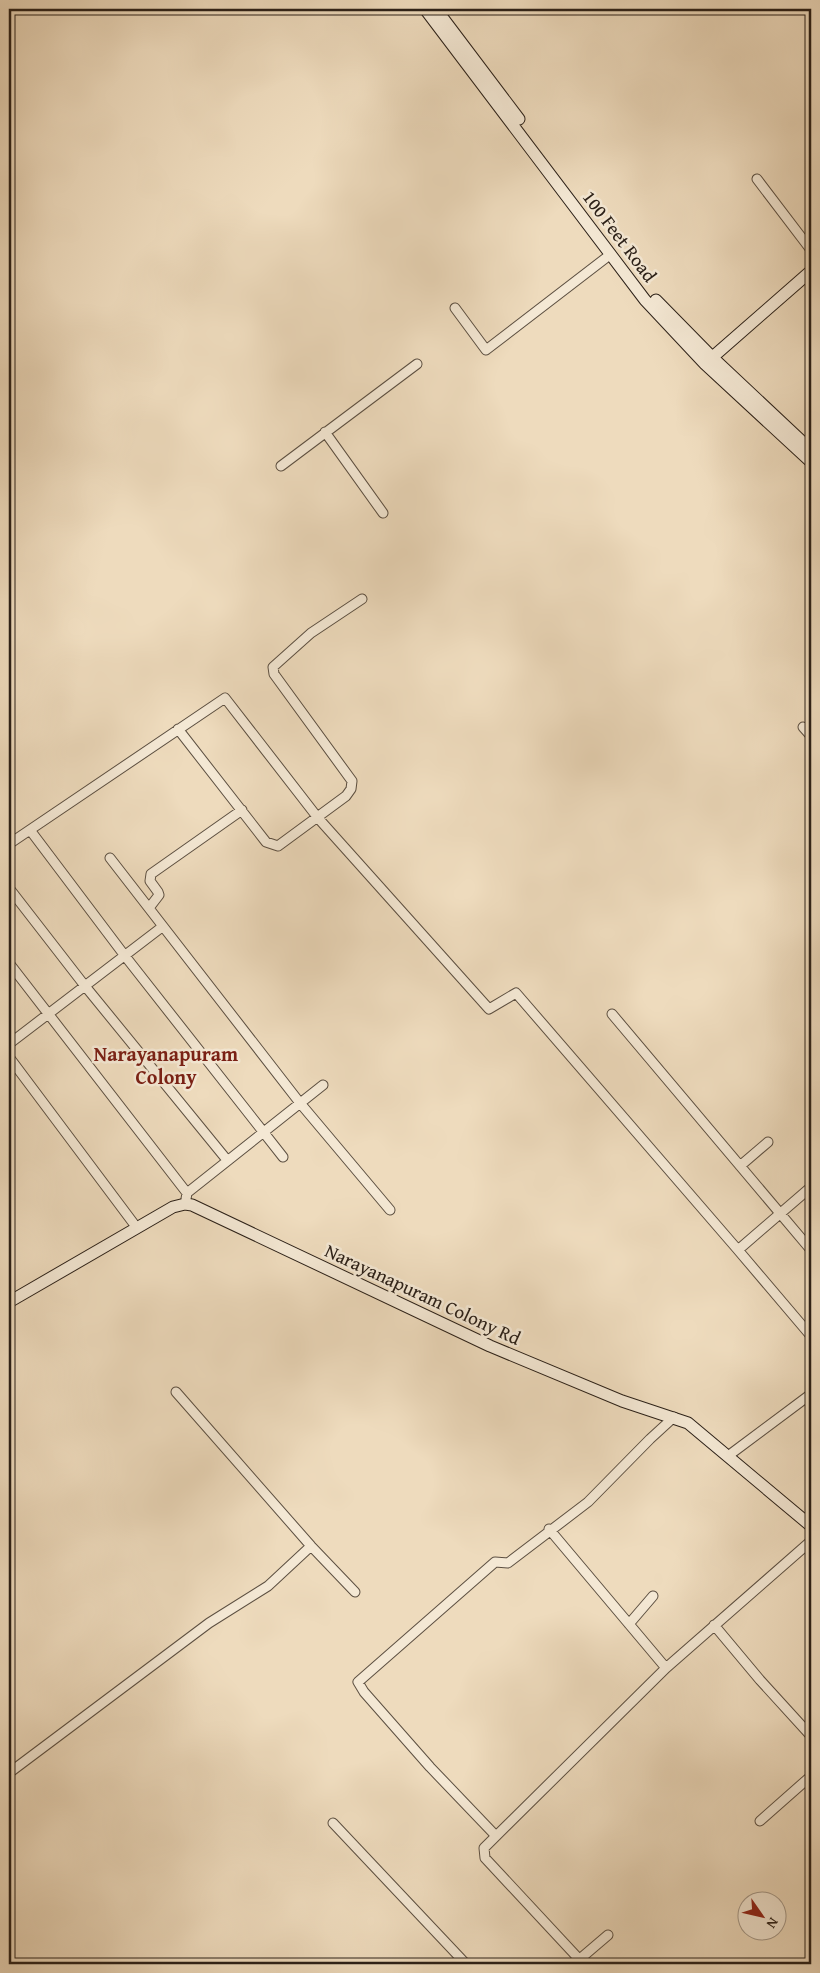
<svg xmlns="http://www.w3.org/2000/svg" width="820" height="1973" viewBox="0 0 820 1973" font-family="'Gentium Book Plus',serif">
  <style>
    .lines { fill: none; stroke-linecap: round; stroke-linejoin: round }
    .street-casing { stroke: #5c4f41; stroke-width: 11 }
    .secondary-casing { stroke: #2b2018; stroke-width: 13 }
    .street { stroke: #f4e8d4; stroke-width: 9 }
    .secondary { stroke: #f4e8d4; stroke-width: 11 }
    .labels { text-anchor: middle; stroke-width: 5; stroke-linejoin: round; paint-order: stroke }
    .street-label { font-size: 19px; fill: #2b2018; stroke: #f4e8d4 }
    .neighbourhood-label { font-size: 20px; font-weight: bold; fill: #7a1f14; stroke: #f4e8d4 }
  </style>
  <rect width="100%" height="100%" fill="#eedbbd"/>
  <filter id="stains"><feTurbulence type="fractalNoise" baseFrequency=".004" numOctaves="4"/><feColorMatrix values="0 0 0 0 .2 0 0 0 0 .09 0 0 0 0 .02 0 0 0 .5 -.17"/></filter>
  <radialGradient id="worn" r=".72"><stop offset=".6" stop-color="#630" stop-opacity="0"/><stop offset="1" stop-color="#630" stop-opacity=".3"/></radialGradient>
  <g class="lines">
    <g class="street-casing">
      <path id="street" d="M757,179L811,250
        M455,308L486,350L611,254
        M325,432L383,513
        M281,466L417,364
        M803,727L811,736
        M178,729L266,842L278,846L346,796L351,789L352,781L274,674L273,667L311,633L362,599
        M30,830L125,956L283,1157
        M9,844L225,698L318,818L489,1009L516,993L738,1250L811,1187
        M110,858L300,1103L390,1210
        M9,888L85,986L227,1160
        M149,908L159,895L158,892L150,881L151,874L242,810
        M9,963L187,1193
        M612,1014L811,1250
        M9,1044L162,927
        M9,1057L137,1228
        M740,1166L768,1142
        M186,1199L187,1193L323,1085
        M738,1250L811,1336
        M176,1392L311,1546L355,1592
        M728,1456L811,1394
        M549,1529L666,1668
        M629,1624L653,1596
        M714,1625L760,1680L811,1736
        M9,1773L209,1623L268,1586L311,1546
        M760,1821L811,1776
        M333,1823L466,1964
        M496,1836L430,1767L364,1692L358,1682L495,1562L508,1563L588,1502L650,1439L674,1417
        M579,1959L485,1858L484,1848L666,1668L811,1541
        M574,1964L608,1935"/>
    </g>
    <g class="secondary-casing">
      <path id="secondary" d="M425,9L645,300L705,364L811,462
        M436,9L519,119
        M656,300L712,357L811,450
        M707,362L811,271
        M9,1302L173,1207L185,1204L192,1205L490,1346L622,1401L688,1423L811,1526"/>
    </g>
    <use href="#street" class="street"/>
    <use href="#secondary" class="secondary"/>
  </g>
  <g class="labels">
    <g class="street-label">
      <text transform="translate(620 236) rotate(53)" y="7">100 Feet Road</text>
      <text transform="translate(423 1294) rotate(25)" y="7">Narayanapuram Colony Rd</text>
    </g>
    <g class="neighbourhood-label">
      <text x="166" y="1061">Narayanapuram<tspan x="166" dy="23">Colony</tspan></text>
    </g>
  </g>
  <rect width="820" height="1973" fill="none" stroke="#eedbbd" stroke-width="30"/>
  <rect x="10" y="10" width="800" height="1953" fill="none" stroke="#2b2018" stroke-width="2.5"/>
  <rect x="15" y="15" width="790" height="1943" fill="none" stroke="#2b2018"/>
  <g transform="translate(762 1916) rotate(124)"><circle r="24" fill="#f4e8d4" stroke="#a49889"/>
  <path d="M0-4L9 19L0 12L-9 19Z" fill="#8f2418"/>
  <text y="-8" font-size="14" font-weight="bold" text-anchor="middle" fill="#2b2018">N</text>
  </g>
  <rect width="100%" height="100%" filter="url(#stains)"/>
  <rect width="100%" height="100%" fill="url(#worn)"/>
</svg>
